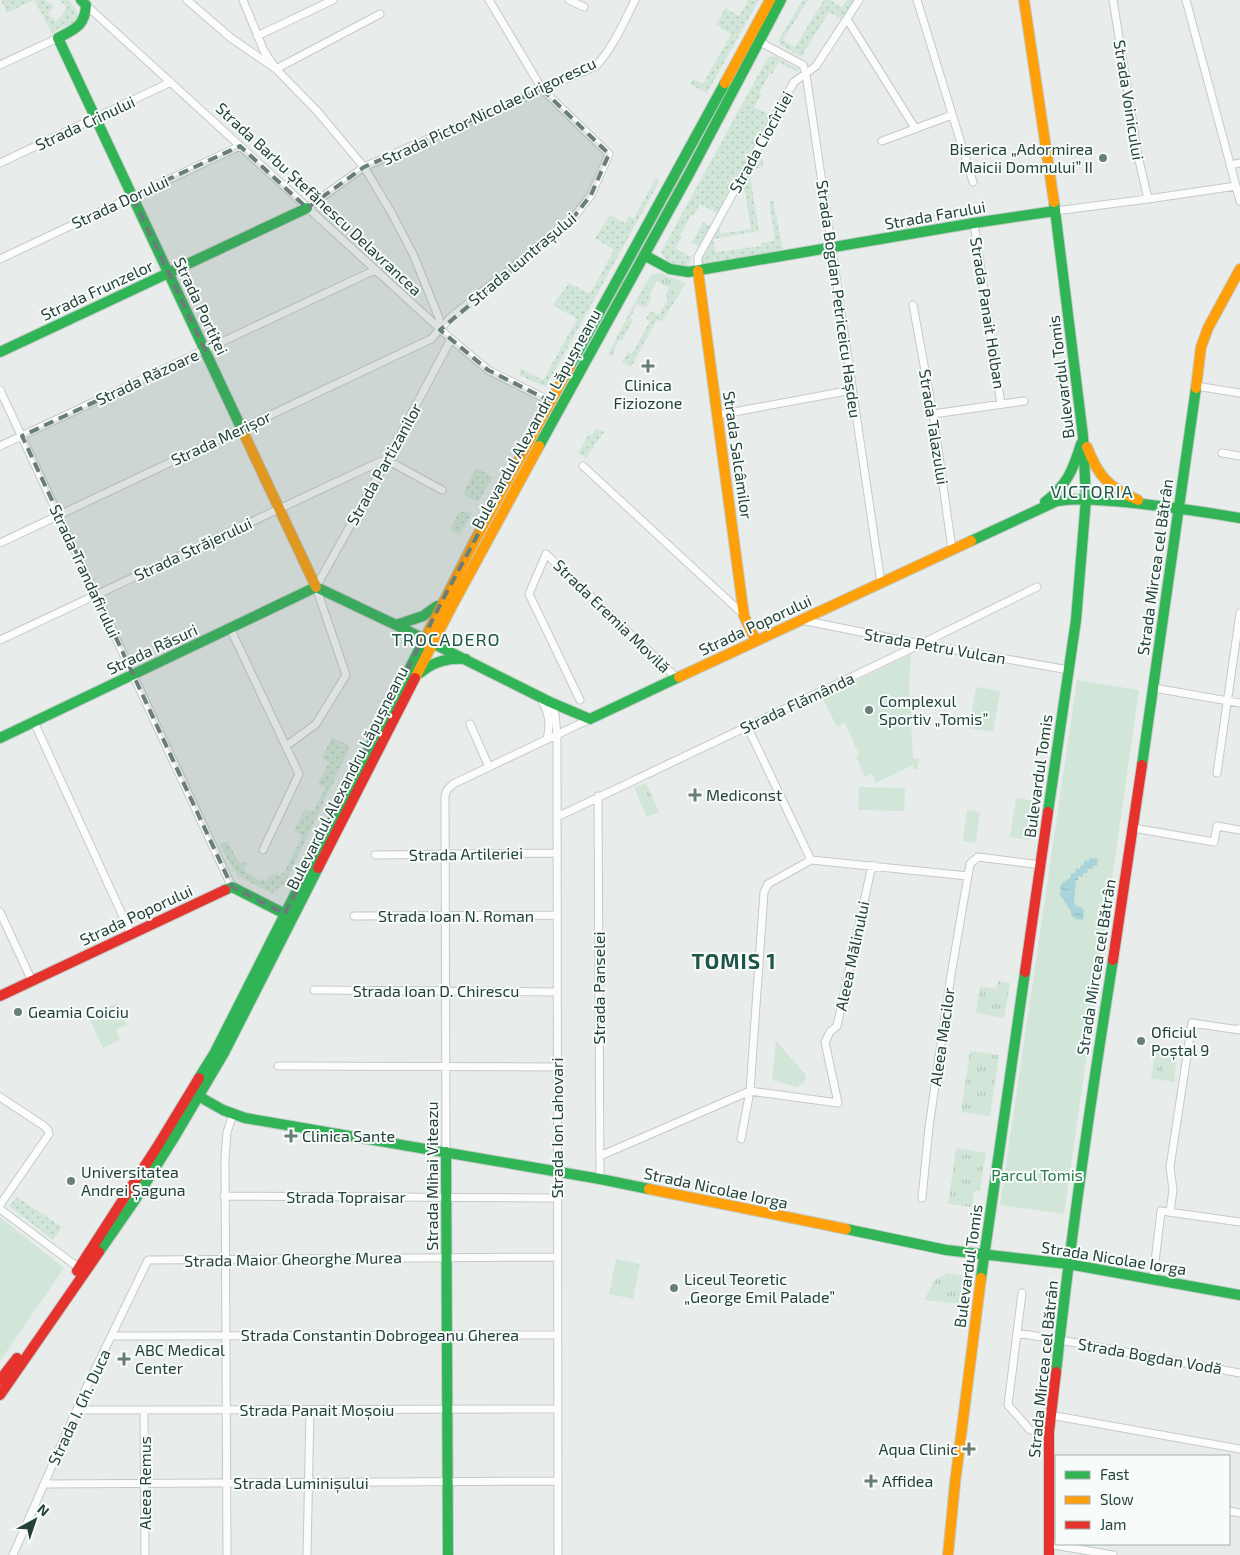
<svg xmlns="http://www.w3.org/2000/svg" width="1240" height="1555" viewBox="0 0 1240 1555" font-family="'Exo 2',sans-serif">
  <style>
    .grass { fill: url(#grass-tufts) }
    .park { fill: #d1e6d8 }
    .garden { fill: url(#garden-dots) }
    .water { fill: url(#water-ripples) }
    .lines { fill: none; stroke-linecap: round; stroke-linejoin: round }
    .street-casing { stroke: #c5cac8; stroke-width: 9 }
    .fast-casing { stroke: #c3cbc8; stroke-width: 12 }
    .slow-casing { stroke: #c3cbc8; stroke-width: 12 }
    .jam-casing { stroke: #c3cbc8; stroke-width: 12 }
    .street { stroke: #fcfcfc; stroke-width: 7 }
    .fast { stroke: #30b455; stroke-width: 10 }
    .slow { stroke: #ff9f0a; stroke-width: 10 }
    .jam { stroke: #e5322d; stroke-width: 10 }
    .marked { fill: #697e78; fill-opacity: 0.2; stroke: #697e78; stroke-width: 4; stroke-dasharray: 10 6; stroke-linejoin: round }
    .poi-dot { fill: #697e78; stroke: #f7fbf9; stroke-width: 2 }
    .labels { text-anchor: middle; stroke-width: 4; stroke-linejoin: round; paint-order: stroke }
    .street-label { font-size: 16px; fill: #24423a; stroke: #f7fbf9 }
    .poi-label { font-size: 16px; fill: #24423a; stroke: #f7fbf9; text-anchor: start }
    .park-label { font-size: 16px; fill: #2d7a4b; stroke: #f7fbf9 }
    .neighbourhood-label { font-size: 18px; letter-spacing: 1px; fill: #1f5548; stroke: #f7fbf9 }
    .district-label { font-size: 21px; font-weight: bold; letter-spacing: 1px; fill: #1f5548; stroke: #f7fbf9 }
  </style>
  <defs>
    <pattern id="grass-tufts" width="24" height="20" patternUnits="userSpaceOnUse" patternTransform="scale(1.25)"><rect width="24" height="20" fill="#d1e6d8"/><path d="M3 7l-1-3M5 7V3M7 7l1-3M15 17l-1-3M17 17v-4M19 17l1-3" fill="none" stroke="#b3c6ba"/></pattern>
    <pattern id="garden-dots" width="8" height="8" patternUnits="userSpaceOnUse" patternTransform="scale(1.25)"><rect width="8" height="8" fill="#d1e6d8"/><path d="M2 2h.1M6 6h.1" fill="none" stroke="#b3c6ba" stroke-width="1.8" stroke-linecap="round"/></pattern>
    <pattern id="water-ripples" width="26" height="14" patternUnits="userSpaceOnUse" patternTransform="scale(1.25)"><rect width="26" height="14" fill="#a9d4db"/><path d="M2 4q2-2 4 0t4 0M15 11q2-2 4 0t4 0" fill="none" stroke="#91b7bd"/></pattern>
  </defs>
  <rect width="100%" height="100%" fill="#e8edeb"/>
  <path class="grass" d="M660,273L686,283L679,294L657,281L652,290L644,286L652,274Z
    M646,783L659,812L647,817L634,788Z
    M998,981L1010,983L1004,1018L976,1013L980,986L996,989Z
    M1156,1046L1167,1048L1162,1080L1151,1079Z
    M970,1051L999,1055L990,1116L961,1112Z
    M956,1148L986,1153L980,1191H974L972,1207L948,1204Z
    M948,1273L964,1276L960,1304L924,1300L935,1280Z"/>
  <path class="park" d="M911,654L909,684L913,758L919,759L918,769H913V765L876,783L872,774L865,777L856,757L859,755L845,723L837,727L822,697Z
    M1077,680L1139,690L1064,1214L1000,1205Z
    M976,687L1000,691L993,732L969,728Z
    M859,787L905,788L904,811L858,810Z
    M1016,798L1035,801L1030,840L1010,837Z
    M967,810L980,812L976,843L963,841Z
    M117,1003L127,1025L116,1030L120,1040L103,1048L88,1016Z
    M776,1041L805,1074L806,1079L804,1083L796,1087L772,1080Z
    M1167,1048L1178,1049L1174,1082L1162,1080Z
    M0,1217L64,1268L0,1361Z
    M616,1259L640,1264L633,1299L609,1294Z"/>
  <path class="garden" d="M1,0H45L54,7L48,14L56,21L64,13L63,12L67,7L59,0H68C73,5 78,10 78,18L73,23L52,33L34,0L7,13Z
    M748,0H759L707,93L690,84L693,79L703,84L731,34L716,25L725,8L739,16Z
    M803,0H808L783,40L795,47L824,0H830L842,7L847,0H855L843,20L829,12L801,57L781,45L778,41Z
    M771,56L776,57L798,69L797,72L779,62L772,74L770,73L759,93L761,95L754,107L772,116L721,205L723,207L700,247L692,242L703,222L710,226L717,213L700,204L693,216L691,215L680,235L682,237L675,248L692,258L687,267C677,266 665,262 661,252L767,59Z
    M762,159L764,167L749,169L759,231L713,239L715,252L761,246V243L775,241L769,201L773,200L783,250L701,264V258L716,229L720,228V234L751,229L745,190H740L739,189L753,161Z
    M656,178L660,180L546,387L519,375L521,368L543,380L577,319L553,305L569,283L590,294L614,250L595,238L610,215L625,223L629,216L634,218Z
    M644,286L652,290L649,296L652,297L646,308L637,304L630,318L633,320L622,341L619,340L612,356L608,354Z
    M669,288L679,294L663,320L656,321L631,367L622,362L628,352L632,354L650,321L646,319L650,311L659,315L668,298L665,296Z
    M596,428L604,432L586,458L578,453L589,434L592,436Z
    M476,468L493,477L478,502L463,494Z
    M465,511L471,514L460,535L450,530L458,513Z
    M332,737L348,745V751L284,885L272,893L238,876L219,845L227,841L240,864L246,861L248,863L244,870L249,874L261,881L263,879L266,881L269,876L276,874L280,876L282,873H284L302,836L294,831L305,809L313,812L325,788L318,784L329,762L322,758Z
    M17,1197L62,1227L53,1240L9,1206Z"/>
  <path class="water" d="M1089,858L1098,859L1097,866H1093L1092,869H1088L1087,873H1083V877L1078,876V880H1076L1074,902L1076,906L1081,907L1084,911L1083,920L1075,919L1071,915V911L1060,895L1061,884L1071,877V873H1075L1076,868L1080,869L1081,865H1084L1085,860L1089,861Z"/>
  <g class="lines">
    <g class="street-casing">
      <path id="street" d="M187,0L231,38L276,69L380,14
        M243,0L264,51L276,69L317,111L364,167L391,212L413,254L439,318L440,330
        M569,0L584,7
        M917,0L973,182
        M1113,0L1138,156L1148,199
        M1186,0L1240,201
        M86,5L451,339L488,370L550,401
        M847,19L915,128
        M257,36L333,0
        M758,41L803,65L806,74L881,583
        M0,65L58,38
        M882,141L952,115
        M0,163L171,82
        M1230,165L1240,163
        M307,208L364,167L596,66C613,48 624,22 635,0
        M1055,211L1148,199L1236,186
        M974,223L1001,404
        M0,259L240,146
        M698,271V257L794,82L816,66L859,0
        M913,305L933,414L952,549
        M1196,386L1240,393
        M0,390L232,887
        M933,414L1024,401
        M718,415L852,390
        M0,446L375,270
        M1222,453L1240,456
        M583,466L744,615
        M0,543L431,339L450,318L573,218L591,195L609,154L542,89L489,0
        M801,620L921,644L1069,670
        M230,628L299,774L263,850
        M0,640L379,462L387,460L442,490
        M1154,688L1240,703
        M539,697C549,711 551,723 547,739
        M580,700L529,594L546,554L677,678
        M550,702L555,714L557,735L558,1555
        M34,722L131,934
        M470,724L489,767
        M747,726L811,860
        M286,746L316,724L346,675L316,587L387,460L451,339
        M1217,773L1240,613
        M598,796L600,1179
        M557,817L925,642L1037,587
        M1133,828L1214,842L1217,826L1240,830
        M375,855L557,853
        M0,912L32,981
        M354,916L557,915
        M314,990L557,992
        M278,1066L557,1067
        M750,1091L838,1103L825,1042L830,1032L837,1026L872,865
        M0,1097L44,1126L48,1130L49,1134L0,1205
        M741,1139L750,1091L764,892L768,884L811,860L968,876
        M446,1152L445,796L447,790L453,784L590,719
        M600,1156L750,1091
        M224,1196L557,1198
        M922,1198L929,1127L951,975L970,864L978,857L1041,865
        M0,1209L79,1268
        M1170,1212L1173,1190L1170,1167L1192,1023L1240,1030V1028
        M1153,1279L1161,1211L1240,1222
        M1017,1333L1022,1293
        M113,1336L557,1335
        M77,1410L557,1409
        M144,1410L145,1555
        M1050,1415L1240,1449
        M1049,1432L1030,1430L1008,1405L1017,1333L1060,1340L1240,1373
        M44,1484L557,1481
        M1229,1511L1240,1513
        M1048,1544L1113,1555
        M13,1555L87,1386L148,1260L557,1257
        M227,1555L225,1158L227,1132L233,1115
        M307,1555L310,1410"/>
    </g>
    <g class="fast-casing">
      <path id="fast" d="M81,0L86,5C85,26 75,29 58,38L245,436
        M644,255L670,269L688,272L974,223L1055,211
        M0,352L307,208
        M570,366L725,83
        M539,446L689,174L781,0
        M1045,502C1067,485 1073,470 1081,444
        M971,541L1057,501C1083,497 1108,501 1134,503C1169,507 1205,512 1240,518
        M316,587L396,625L550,702L590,719L679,677
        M396,625L423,616L437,606
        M420,673C434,661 448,658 466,659
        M0,738L316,587
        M1142,765L1196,388
        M1048,812L1076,620L1086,499L1083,436L1054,202
        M225,890L232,887L285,914
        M199,1078L214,1054L423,642
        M193,1093L223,1110L245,1118L600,1179L649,1189
        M446,1152L448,1555
        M846,1229L946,1250L1068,1264L1240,1295
        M99,1252L133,1203L175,1136L224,1053L318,868
        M981,1278L1025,972
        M1056,1372C1071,1234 1091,1097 1113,960"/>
    </g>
    <g class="slow-casing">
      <path id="slow" d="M1024,0L1054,202
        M725,83L770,0
        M698,271L744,616L756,641
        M1196,388L1201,347L1208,328L1240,269
        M245,436L316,587
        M1087,447C1098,476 1109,488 1138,500
        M423,642L474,542L570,366
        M679,677L971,541
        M415,678L452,606L539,446
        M649,1189L846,1229
        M948,1555L955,1483L981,1278"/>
    </g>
    <g class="jam-casing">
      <path id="jam" d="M318,868L415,678
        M1113,960L1142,765
        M1025,972L1048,812
        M0,996L225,890
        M77,1271L157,1147L199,1078
        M0,1380L17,1358
        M0,1395L99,1252
        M1049,1555V1432L1056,1372"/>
    </g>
    <use href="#street" class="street"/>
    <use href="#fast" class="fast"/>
    <use href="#slow" class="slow"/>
    <use href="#jam" class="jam"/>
  </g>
  <path class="marked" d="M542,89L609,154L591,195L573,218L440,330L488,370L550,401L442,601L285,914L232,887L22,436L205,350L132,196L240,146L307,208L364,167Z"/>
  <g class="poi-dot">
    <circle cx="1103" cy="158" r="5"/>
    <path d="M645.5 358.5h5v5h5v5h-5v5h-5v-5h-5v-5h5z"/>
    <circle cx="869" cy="710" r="5"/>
    <path d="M692.5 787.5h5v5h5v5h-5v5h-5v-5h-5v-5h5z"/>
    <circle cx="18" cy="1012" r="5"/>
    <circle cx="1141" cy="1041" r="5"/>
    <path d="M288.5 1128.5h5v5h5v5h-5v5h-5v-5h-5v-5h5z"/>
    <circle cx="71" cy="1181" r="5"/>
    <circle cx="674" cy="1288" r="5"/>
    <path d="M121.5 1351.5h5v5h5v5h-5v5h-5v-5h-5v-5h5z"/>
    <path d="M966.5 1441.5h5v5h5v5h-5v5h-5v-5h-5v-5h5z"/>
    <path d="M868.5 1473.5h5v5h5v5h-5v5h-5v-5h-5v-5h5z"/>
  </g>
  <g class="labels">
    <g class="street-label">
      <text transform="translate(1129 100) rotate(81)" y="6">Strada Voinicului</text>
      <text transform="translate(489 111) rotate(-25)" y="6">Strada Pictor Nicolae Grigorescu</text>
      <text transform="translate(85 123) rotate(-25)" y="6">Strada Crinului</text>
      <text transform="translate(761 142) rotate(-61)" y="6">Strada Ciocîrliei</text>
      <text transform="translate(319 199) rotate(43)" y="6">Strada Barbu Ștefănescu Delavrancea</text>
      <text transform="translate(120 202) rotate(-25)" y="6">Strada Dorului</text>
      <text transform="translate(935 215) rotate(-10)" y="6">Strada Farului</text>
      <text transform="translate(522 259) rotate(-40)" y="6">Strada Luntrașului</text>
      <text transform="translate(97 290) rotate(-25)" y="6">Strada Frunzelor</text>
      <text transform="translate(839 299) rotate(82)" y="6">Strada Bogdan Petriceicu Hașdeu</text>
      <text transform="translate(201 306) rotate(65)" y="6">Strada Portiței</text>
      <text transform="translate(988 313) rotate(81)" y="6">Strada Panait Holban</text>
      <text transform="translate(147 377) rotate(-25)" y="6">Strada Răzoare</text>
      <text transform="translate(1061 377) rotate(-97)" y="6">Bulevardul Tomis</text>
      <text transform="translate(536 419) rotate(-61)" y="6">Bulevardul Alexandru Lăpușneanu</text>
      <text transform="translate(934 427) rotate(81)" y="6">Strada Talazului</text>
      <text transform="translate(221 438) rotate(-25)" y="6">Strada Merișor</text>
      <text transform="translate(738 455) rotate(82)" y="6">Strada Salcâmilor</text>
      <text transform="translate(384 464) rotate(-61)" y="6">Strada Partizanilor</text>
      <text transform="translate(193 549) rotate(-25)" y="6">Strada Străjerului</text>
      <text transform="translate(1155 567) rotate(-82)" y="6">Strada Mircea cel Bătrân</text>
      <text transform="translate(85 571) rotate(65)" y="6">Strada Trandafirului</text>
      <text transform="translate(612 616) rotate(44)" y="6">Strada Eremia Movilă</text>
      <text transform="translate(755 625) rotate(-25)" y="6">Strada Poporului</text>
      <text transform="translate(935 646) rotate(10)" y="6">Strada Petru Vulcan</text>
      <text transform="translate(152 649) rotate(-25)" y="6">Strada Răsuri</text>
      <text transform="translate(797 703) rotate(-25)" y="6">Strada Flămânda</text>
      <text transform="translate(1038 776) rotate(-82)" y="6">Bulevardul Tomis</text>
      <text transform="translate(347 778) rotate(-63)" y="6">Bulevardul Alexandru Lăpușneanu</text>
      <text transform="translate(466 854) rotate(-1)" y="6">Strada Artileriei</text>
      <text transform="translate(136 915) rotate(-25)" y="6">Strada Poporului</text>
      <text x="456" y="922">Strada Ioan N. Roman</text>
      <text transform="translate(852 956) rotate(-78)" y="6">Aleea Mălinului</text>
      <text transform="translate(1096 967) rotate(-81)" y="6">Strada Mircea cel Bătrân</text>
      <text transform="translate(599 988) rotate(-90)" y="6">Strada Panselei</text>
      <text x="436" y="997">Strada Ioan D. Chirescu</text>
      <text transform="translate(942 1037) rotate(-82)" y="6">Aleea Macilor</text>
      <text transform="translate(557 1128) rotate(-90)" y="6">Strada Ion Lahovari</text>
      <text transform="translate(432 1176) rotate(-90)" y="6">Strada Mihai Viteazu</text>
      <text transform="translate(716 1188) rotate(12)" y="6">Strada Nicolae Iorga</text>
      <text x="346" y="1203">Strada Topraisar</text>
      <text transform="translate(1114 1258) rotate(9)" y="6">Strada Nicolae Iorga</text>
      <text transform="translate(293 1259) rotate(-1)" y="6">Strada Maior Gheorghe Murea</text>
      <text transform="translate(968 1266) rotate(-82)" y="6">Bulevardul Tomis</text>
      <text x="380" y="1341">Strada Constantin Dobrogeanu Gherea</text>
      <text transform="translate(1150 1356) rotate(10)" y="6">Strada Bogdan Vodă</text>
      <text transform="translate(1043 1369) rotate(-84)" y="6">Strada Mircea cel Bătrân</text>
      <text transform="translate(79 1407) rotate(-65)" y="6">Strada I. Gh. Duca</text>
      <text x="317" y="1416">Strada Panait Moșoiu</text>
      <text transform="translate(145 1483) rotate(-90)" y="6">Aleea Remus</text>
      <text x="301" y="1489">Strada Luminișului</text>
    </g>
    <g class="poi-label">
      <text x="1093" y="155" text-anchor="end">Biserica „Adormirea<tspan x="1093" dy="18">Maicii Domnului” II</tspan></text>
      <text x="648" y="391" text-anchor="middle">Clinica<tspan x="648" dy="18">Fiziozone</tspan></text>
      <text x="879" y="707">Complexul<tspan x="879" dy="18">Sportiv „Tomis”</tspan></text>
      <text x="706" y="801">Mediconst</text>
      <text x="28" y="1018">Geamia Coiciu</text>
      <text x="1151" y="1038">Oficiul<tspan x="1151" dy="18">Poștal 9</tspan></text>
      <text x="302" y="1142">Clinica Sante</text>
      <text x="81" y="1178">Universitatea<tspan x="81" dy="18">Andrei Șaguna</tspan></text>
      <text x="684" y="1285">Liceul Teoretic<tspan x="684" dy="18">„George Emil Palade”</tspan></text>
      <text x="135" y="1356">ABC Medical<tspan x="135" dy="18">Center</tspan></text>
      <text x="958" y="1455" text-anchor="end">Aqua Clinic</text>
      <text x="882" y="1487">Affidea</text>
    </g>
    <g class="park-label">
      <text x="1037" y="1181">Parcul Tomis</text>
    </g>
    <g class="neighbourhood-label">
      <text x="1092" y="498">VICTORIA</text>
      <text x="446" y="646">TROCADERO</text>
    </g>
    <g class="district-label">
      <text x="734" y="969">TOMIS 1</text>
    </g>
  </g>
  <rect x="1055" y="1455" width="175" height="90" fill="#f7fbf9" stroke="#a3b1ad"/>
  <rect x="1065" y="1471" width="25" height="8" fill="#30b455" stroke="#a3b1ad"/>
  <text x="1100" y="1480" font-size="15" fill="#24423a">Fast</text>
  <rect x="1065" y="1496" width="25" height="8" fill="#ff9f0a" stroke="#a3b1ad"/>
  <text x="1100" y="1505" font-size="15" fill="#24423a">Slow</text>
  <rect x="1065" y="1521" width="25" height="8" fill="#e5322d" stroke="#a3b1ad"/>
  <text x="1100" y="1530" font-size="15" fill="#24423a">Jam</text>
  <g transform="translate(35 1520) rotate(40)" stroke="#f7fbf9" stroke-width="4" paint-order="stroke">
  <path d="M0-4L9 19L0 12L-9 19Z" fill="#24423a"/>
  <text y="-8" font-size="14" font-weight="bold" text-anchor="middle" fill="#24423a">N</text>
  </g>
</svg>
